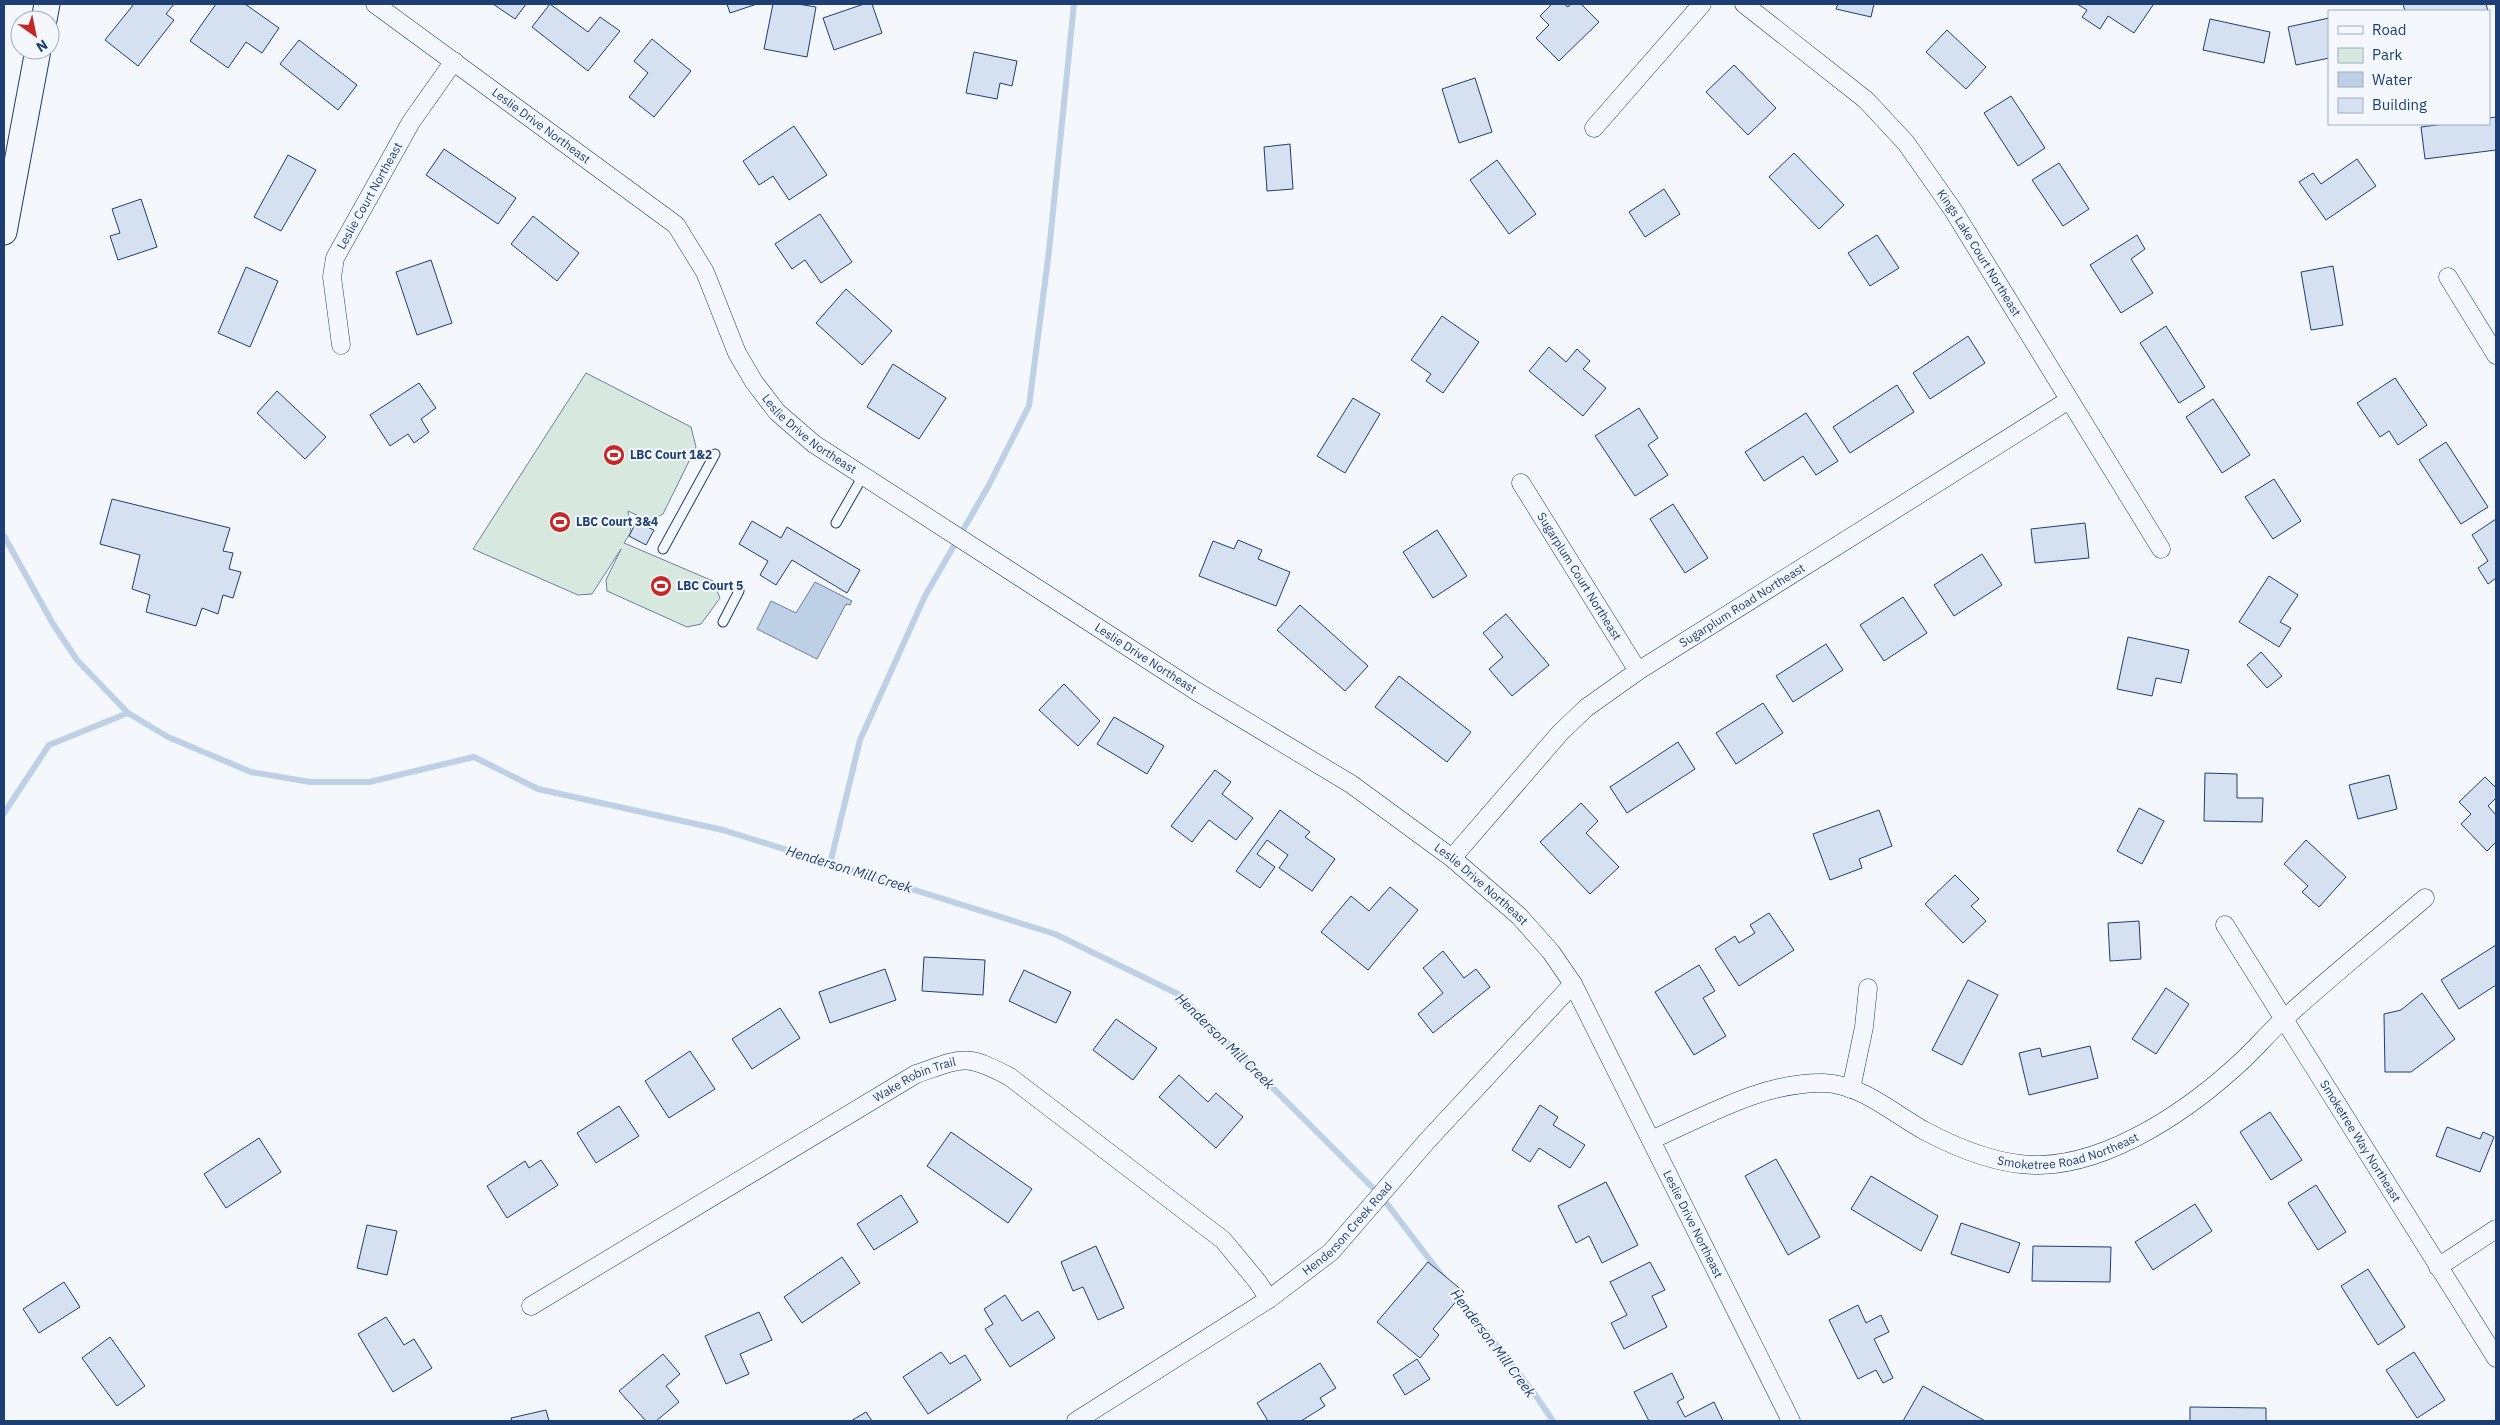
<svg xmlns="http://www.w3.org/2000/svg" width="2500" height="1425" viewBox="0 0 2500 1425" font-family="'IBM Plex Sans',sans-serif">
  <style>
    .green { fill: #d7e8df; stroke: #687fa3 }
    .water { fill: #bed0e5; stroke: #687fa3 }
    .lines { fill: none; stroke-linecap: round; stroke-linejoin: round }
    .stream { stroke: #bed0e5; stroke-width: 6 }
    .building { fill: #d5e0f0; stroke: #1d3f73 }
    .lane-casing { stroke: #1d3f73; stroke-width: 11 }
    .street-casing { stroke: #1d3f73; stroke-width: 19 }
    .secondary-casing { stroke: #1d3f73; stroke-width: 27 }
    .lane { stroke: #f4f7fb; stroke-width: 9 }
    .street { stroke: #f4f7fb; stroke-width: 18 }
    .secondary { stroke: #f4f7fb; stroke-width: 25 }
    .labels { text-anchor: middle; stroke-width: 4; stroke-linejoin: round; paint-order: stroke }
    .street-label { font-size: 12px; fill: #1d3f73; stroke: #f4f7fb }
    .poi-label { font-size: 12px; font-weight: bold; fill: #1d3f73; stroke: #f4f7fb; text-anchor: start }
    .water-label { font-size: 14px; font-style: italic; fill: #1d3f73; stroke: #f4f7fb }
  </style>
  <rect width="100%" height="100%" fill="#f4f7fb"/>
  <path class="green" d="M586,373L691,427L696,447L663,514L649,521L628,511L631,532L624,543L713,581L720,598L701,624L687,627L607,591L606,580L621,549L592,594L578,595L473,549Z"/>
  <path class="water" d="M815,582L852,601L850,605L846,604L817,659L757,629L771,601L796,613Z"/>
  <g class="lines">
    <path class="stream" d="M4,536L53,624L77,660L128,713L168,737L251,772L310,782H369L474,757L538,789L723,830L1055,934L1180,995L1381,1196L1443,1277
      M4,813L49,745L128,713
      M830,864L860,740L925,596L989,485L1029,406L1049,251L1074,4
      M1454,1291L1534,1393L1553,1421"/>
  </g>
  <path class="building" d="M134,4H174L166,14L174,20L138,66L105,40Z
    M216,4H245L279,28L262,53L246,42L228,68L190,41Z
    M493,4H526L515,19Z
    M550,4L588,32L600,17L620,31L588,71L532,27Z
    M727,4H757L730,13Z
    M773,4H798L816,7L807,57L764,49Z
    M864,4H872L882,33L834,50L823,18Z
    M1552,4H1564L1568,7L1571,4H1581L1599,22L1559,61L1536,38L1549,25L1540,16Z
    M1838,4H1874L1871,17L1836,9Z
    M2077,4H2151L2153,5L2134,33L2108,16L2100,29L2082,17L2087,10Z
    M2403,4H2486L2488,11H2405Z
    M2329,18V58L2296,65L2288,27Z
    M2210,19L2270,32L2264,63L2203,50Z
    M1947,30L1986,67L1966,89L1926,52Z
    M652,39L691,71L654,117L629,97L648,73L634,61Z
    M299,40L357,85L338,110L280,64Z
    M974,52L1017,61L1012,86L1000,83L997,99L966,93Z
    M1734,65L1776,108L1748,135L1706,92Z
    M1475,78L1492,132L1459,143L1442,89Z
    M2011,96L2045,148L2018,166L1984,113Z
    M2496,117V150L2425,159L2421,127L2444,124H2489V118Z
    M794,126L827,175L789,200L773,176L759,185L743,161Z
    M1290,144L1293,189L1267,191L1264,147Z
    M444,149L516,198L498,224L426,175Z
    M1794,153L1844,205L1819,229L1769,177Z
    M288,155L316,170L281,231L254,217Z
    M2357,159L2376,186L2326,220L2299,182L2313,173L2321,184Z
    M1497,160L1536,214L1509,234L1470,180Z
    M2059,163L2089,209L2063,226L2032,180Z
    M1664,189L1680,214L1645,237L1629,212Z
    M141,199L157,247L118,260L110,236L120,233L112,209Z
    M820,214L852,262L821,283L805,260L792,269L775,244Z
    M533,216L579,253L557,281L511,244Z
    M1877,235L1899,268L1870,286L1848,253Z
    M2137,235L2145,249L2131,259L2153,293L2121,313L2090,265Z
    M431,260L452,323L417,335L396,272Z
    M2333,266L2343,325L2311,330L2301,272Z
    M246,267L278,281L250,347L218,333Z
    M846,289L892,331L862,365L816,323Z
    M1442,316L1479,342L1443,393L1426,381L1431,374L1411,360Z
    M2166,326L2205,387L2179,403L2140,343Z
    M1968,336L1985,363L1930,399L1913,373Z
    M1549,347L1566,362L1577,349L1590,361L1583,369L1606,388L1583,416L1529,371Z
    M893,364L946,398L919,439L867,407Z
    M2395,378L2427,425L2398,445L2389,431L2380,437L2357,403Z
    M419,383L436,408L421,419L429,432L414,443L408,434L390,446L370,415Z
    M1897,385L1914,412L1850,453L1833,427Z
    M277,391L326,437L305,459L257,413Z
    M1353,398L1380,414L1345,473L1317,456Z
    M2213,399L2250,455L2222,473L2186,417Z
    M1639,408L1658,438L1648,445L1668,475L1635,496L1595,436Z
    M1806,413L1838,461L1816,475L1803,456L1764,481L1745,452Z
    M2446,442L2488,507L2461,524L2419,460Z
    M2274,479L2301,521L2273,539L2245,497Z
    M112,499L230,528L223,551L233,553L229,569L241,572L233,598L223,595L218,614L202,608L196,626L146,612L150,595L132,589L140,555L100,544Z
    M1673,504L1708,558L1685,573L1650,519Z
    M2496,519V578L2488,584L2478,568L2488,561L2472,535Z
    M752,521L781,538L787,527L860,570L847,593L792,560L776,585L760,575L768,561L739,544Z
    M636,522L654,530L646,545L629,536Z
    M2085,523L2089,558L2035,563L2031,529Z
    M1437,530L1467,576L1433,598L1403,552Z
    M1238,540L1262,550L1258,559L1290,572L1276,606L1199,576L1213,541L1234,549Z
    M1982,554L2002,585L1954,616L1934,585Z
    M2269,576L2298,595L2280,622L2291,628L2279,647L2239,622Z
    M1903,597L1927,633L1884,661L1860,625Z
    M1300,605L1368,666L1345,691L1277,630Z
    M1506,614L1549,665L1512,696L1489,669L1503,657L1483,633Z
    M2128,637L2189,650L2181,683L2156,678L2152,696L2117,689Z
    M1826,644L1843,670L1793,702L1776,676Z
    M2261,652L2282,676L2267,688L2247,665Z
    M1399,676L1471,732L1447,762L1375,707Z
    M1064,684L1100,721L1078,746L1039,710Z
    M1763,703L1783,733L1736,764L1716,733Z
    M1114,717L1164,746L1147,774L1097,744Z
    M1678,742L1695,769L1627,813L1610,787Z
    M1215,770L1231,782L1222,794L1253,818L1236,840L1209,820L1192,842L1171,826Z
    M2205,773L2237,774V798H2263L2262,822L2204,821Z
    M2389,775L2397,809L2358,819L2349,785Z
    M2485,777L2496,788V798L2488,806L2496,815V842L2487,851L2461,824L2471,814L2459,802Z
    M1581,803L1598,821L1586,833L1619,867L1590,894L1540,842Z
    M2139,808L2164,821L2142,864L2117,851Z
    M1280,810L1310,832L1305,837L1335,859L1312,891L1279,868L1288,855L1267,840L1257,854L1275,867L1260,888L1236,871Z
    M1879,810L1892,846L1859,859L1862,868L1830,880L1813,834Z
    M2306,840L2346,877L2319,907L2302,892L2308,886L2284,864Z
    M1955,875L1979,899L1971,906L1986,921L1963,943L1925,904Z
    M1390,887L1418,910L1368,970L1321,932L1351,896L1369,911Z
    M1769,913L1794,950L1739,986L1715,949L1735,936L1739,943L1755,933L1750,925Z
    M2139,921L2141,959L2110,961L2108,923Z
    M2496,945V985L2459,1009L2441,980Z
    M1443,951L1464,978L1476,969L1490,987L1433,1033L1418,1014L1443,993L1423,968Z
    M924,957L985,960L983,995L922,991Z
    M1699,965L1715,991L1703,998L1726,1036L1694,1055L1655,992Z
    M885,969L896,1000L830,1023L819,992Z
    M1024,970L1071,992L1056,1023L1009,1001Z
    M1968,980L1998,995L1962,1065L1932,1050Z
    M2166,988L2189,1004L2156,1054L2132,1039Z
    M2422,993L2455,1039L2411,1072H2385L2384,1014L2401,1010Z
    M780,1008L800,1038L752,1069L732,1039Z
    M1116,1019L1157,1048L1133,1080L1093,1050Z
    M2090,1046L2098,1078L2029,1095L2019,1053L2040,1048L2042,1057Z
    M690,1051L715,1089L669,1118L645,1081Z
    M1179,1075L1208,1102L1216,1093L1243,1117L1216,1148L1159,1097Z
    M1540,1105L1558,1117L1553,1125L1585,1145L1570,1168L1539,1148L1530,1162L1512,1150Z
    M619,1106L639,1136L596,1163L577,1133Z
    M2270,1112L2302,1160L2271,1180L2240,1132Z
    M2447,1127L2480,1139L2483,1132L2494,1137L2480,1172L2436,1156Z
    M951,1132L1032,1189L1008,1223L927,1166Z
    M259,1138L281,1172L226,1208L204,1174Z
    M1776,1159L1820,1237L1788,1255L1745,1176Z
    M541,1160L558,1185L507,1218L487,1186L525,1161L529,1168Z
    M1871,1176L1938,1216L1921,1251L1851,1209Z
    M1606,1182L1638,1245L1602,1263L1589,1236L1576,1243L1558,1206Z
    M2316,1185L2346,1232L2318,1250L2288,1203Z
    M901,1195L918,1222L874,1250L857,1224Z
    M2195,1204L2212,1231L2153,1270L2135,1242Z
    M1961,1223L2020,1243L2009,1273L1951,1254Z
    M367,1225L397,1231L387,1275L357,1268Z
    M1096,1246L1124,1308L1098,1320L1083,1287L1073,1291L1061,1262Z
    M2033,1246L2111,1247L2110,1282L2032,1281Z
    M842,1257L860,1283L802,1323L784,1297Z
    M1428,1262L1464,1292L1433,1329L1439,1335L1420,1358L1377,1322Z
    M1650,1262L1665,1290L1652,1296L1667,1327L1624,1349L1611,1323L1627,1315L1610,1282Z
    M2368,1269L2405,1327L2378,1345L2341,1286Z
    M64,1282L80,1307L39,1333L23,1309Z
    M1005,1295L1022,1321L1038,1311L1055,1338L1010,1367L985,1329L993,1324L984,1309Z
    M1858,1305L1866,1323L1881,1315L1889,1332L1874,1339L1893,1378L1883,1383L1876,1370L1858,1379L1829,1320Z
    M759,1312L772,1340L740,1354L749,1374L726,1384L705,1336Z
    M386,1317L404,1345L414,1339L432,1368L393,1392L358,1334Z
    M110,1337L145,1386L117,1406L82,1358Z
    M941,1352L950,1364L965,1355L981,1380L928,1414L903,1377Z
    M2414,1352L2445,1400L2417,1418L2386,1370Z
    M663,1354L680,1374L666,1386L679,1402L656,1421H646L619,1391Z
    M1417,1359L1430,1379L1405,1395L1393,1375Z
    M1320,1363L1336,1388L1320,1398L1325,1406L1301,1421H1268L1257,1403Z
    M1672,1373L1684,1398L1677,1402L1685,1417L1714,1402L1723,1421H1649L1634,1392Z
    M1923,1386L1985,1421H1903Z
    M2190,1407L2266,1408V1421H2190Z
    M546,1410L549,1421H512L511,1418Z
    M866,1412L872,1421H851Z"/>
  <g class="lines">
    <g class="lane-casing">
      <path id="lane" d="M836,523L863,476
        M663,549L715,454
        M723,622L739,591"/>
    </g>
    <g class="street-casing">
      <g id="street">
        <path id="s1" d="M375,4L676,225L705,272L737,353L754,382L777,412L814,444L1196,691L1351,784L1452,858L1519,916L1551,952L1573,984L1791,1421"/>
        <path id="s2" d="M1744,4L1866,100L1906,143L1953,210L2161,549"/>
        <path d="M1594,128L1702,4"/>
        <path d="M2448,277L2496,355"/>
        <path id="s3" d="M341,345L332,277L335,258L411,122L454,61"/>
        <path id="s4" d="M1521,483L1638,671"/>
        <path id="s5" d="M1452,858L1560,733L1586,708L1638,671L2069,400"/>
        <path id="s6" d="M2225,925L2496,1358"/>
        <path d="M1851,1089L1864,1027L1868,988"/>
        <path id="s7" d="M1651,1140C1706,1116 1762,1082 1824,1083C1861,1084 1894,1114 1925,1131C1959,1149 2000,1166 2040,1165C2113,1163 2192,1108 2244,1059C2258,1046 2270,1031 2285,1018C2330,977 2378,938 2425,898"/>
        <path d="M2438,1267L2496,1229"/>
        <path id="s8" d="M531,1306L916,1074C963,1058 965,1053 1010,1077L1223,1240L1257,1281L1269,1299"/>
        <path id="s9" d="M1076,1421L1269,1299L1331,1252L1427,1141L1573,984"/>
      </g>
    </g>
    <g class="secondary-casing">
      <path id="secondary" d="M44,20L47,4
        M4,232L38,50"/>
    </g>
    <use href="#lane" class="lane"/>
    <use href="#street" class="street"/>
    <use href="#secondary" class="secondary"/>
  </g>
  <defs>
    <g id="stadium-disc" transform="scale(1.125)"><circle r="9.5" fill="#c62828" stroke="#f4f7fb"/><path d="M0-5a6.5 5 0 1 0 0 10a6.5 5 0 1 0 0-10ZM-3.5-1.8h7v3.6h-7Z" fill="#fff"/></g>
  </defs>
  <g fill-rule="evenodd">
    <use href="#stadium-disc" x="614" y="455"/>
    <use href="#stadium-disc" x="560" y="522"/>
    <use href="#stadium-disc" x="661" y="586"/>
  </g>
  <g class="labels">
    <g class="street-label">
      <text dy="4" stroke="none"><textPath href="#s1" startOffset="206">Leslie Drive Northeast</textPath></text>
      <text dy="4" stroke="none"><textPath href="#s3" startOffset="159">Leslie Court Northeast</textPath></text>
      <text dy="4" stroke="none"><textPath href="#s2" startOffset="346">Kings Lake Court Northeast</textPath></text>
      <text dy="4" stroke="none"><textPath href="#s1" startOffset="626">Leslie Drive Northeast</textPath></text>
      <text dy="4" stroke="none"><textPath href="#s4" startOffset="110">Sugarplum Court Northeast</textPath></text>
      <text dy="4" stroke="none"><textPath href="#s5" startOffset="388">Sugarplum Road Northeast</textPath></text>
      <text dy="4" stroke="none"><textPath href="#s1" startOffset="1031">Leslie Drive Northeast</textPath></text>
      <text dy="4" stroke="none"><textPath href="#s1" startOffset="1436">Leslie Drive Northeast</textPath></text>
      <text dy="4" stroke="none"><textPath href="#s8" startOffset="446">Wake Robin Trail</textPath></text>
      <text dy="4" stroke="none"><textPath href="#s6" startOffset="255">Smoketree Way Northeast</textPath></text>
      <text dy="4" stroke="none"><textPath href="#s7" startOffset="448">Smoketree Road Northeast</textPath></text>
      <text dy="4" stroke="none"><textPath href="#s1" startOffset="1841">Leslie Drive Northeast</textPath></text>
      <text dy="4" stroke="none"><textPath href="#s9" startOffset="334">Henderson Creek Road</textPath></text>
    </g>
    <g class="poi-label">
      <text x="630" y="459">LBC Court 1&amp;2</text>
      <text x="576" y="526">LBC Court 3&amp;4</text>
      <text x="677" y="590">LBC Court 5</text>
    </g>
    <g class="water-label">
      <text transform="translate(849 869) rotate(17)" y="5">Henderson Mill Creek</text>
      <text transform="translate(1225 1041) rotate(44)" y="5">Henderson Mill Creek</text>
      <text transform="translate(1493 1343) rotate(53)" y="5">Henderson Mill Creek</text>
    </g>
  </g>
  <rect width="2500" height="1425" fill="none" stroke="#1d3f73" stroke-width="10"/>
  <rect x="2328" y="10" width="162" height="115" fill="#f4f7fb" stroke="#9eadc5"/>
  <rect x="2338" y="26" width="25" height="8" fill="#f4f7fb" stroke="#9eadc5"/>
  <text x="2372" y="35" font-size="15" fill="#1d3f73">Road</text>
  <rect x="2338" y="48" width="25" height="15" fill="#d7e8df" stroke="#9eadc5"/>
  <text x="2372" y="60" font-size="15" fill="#1d3f73">Park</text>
  <rect x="2338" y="72" width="25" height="15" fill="#bed0e5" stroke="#9eadc5"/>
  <text x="2372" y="85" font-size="15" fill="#1d3f73">Water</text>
  <rect x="2338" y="98" width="25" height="15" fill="#d5e0f0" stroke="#9eadc5"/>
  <text x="2372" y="110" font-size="15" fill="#1d3f73">Building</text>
  <g transform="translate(35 35) rotate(147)"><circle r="24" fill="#f4f7fb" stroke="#9eadc5"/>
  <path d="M0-4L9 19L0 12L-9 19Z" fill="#c62828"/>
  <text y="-8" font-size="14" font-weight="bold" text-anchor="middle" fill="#1d3f73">N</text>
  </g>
</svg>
